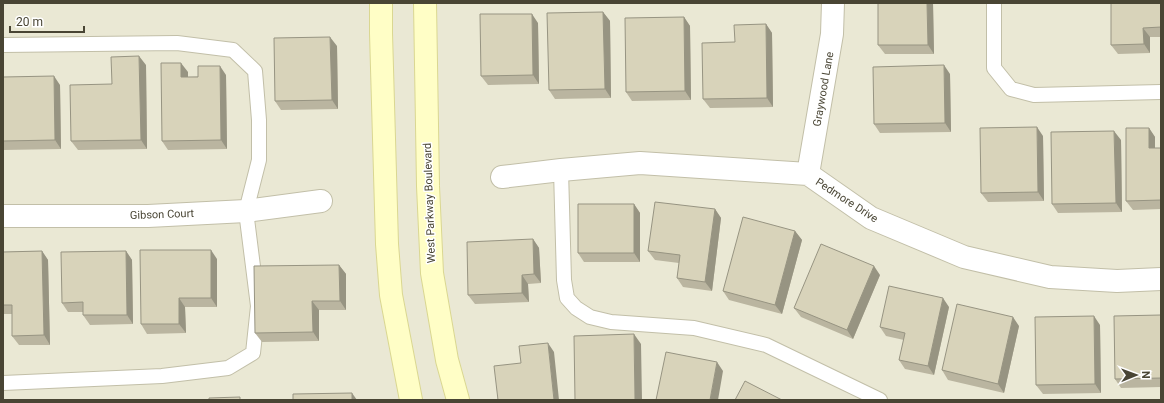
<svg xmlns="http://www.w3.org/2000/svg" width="1164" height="403" viewBox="0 0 1164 403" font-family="Roboto,sans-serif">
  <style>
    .residential { fill: #eae8d4 }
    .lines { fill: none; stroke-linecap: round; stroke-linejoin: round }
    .lane-casing { stroke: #c2bfa8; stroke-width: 16 }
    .street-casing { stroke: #c2bfa8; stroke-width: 24 }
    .secondary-casing { stroke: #dad791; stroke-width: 24 }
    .lane { stroke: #fff; stroke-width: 14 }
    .street { stroke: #fff; stroke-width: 22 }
    .secondary { stroke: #fffec6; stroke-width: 22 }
    .wall { fill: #bab5a0 }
    .shaded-wall { fill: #979482 }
    .building { fill: #d8d3ba; stroke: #979482 }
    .labels { text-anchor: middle; stroke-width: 3; stroke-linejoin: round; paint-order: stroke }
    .street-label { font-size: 11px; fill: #494534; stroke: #fff }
  </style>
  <rect width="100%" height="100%" fill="#f5f4e6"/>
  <path class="residential" d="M3,3H1161V400H3Z"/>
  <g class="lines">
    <g class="lane-casing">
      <path id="lane" d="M994,3V68L1011,89L1034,95L1161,92
        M3,45L177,43L233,50L255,71L259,120V160L246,211L258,306L253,353L228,368L162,376L3,383
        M561,170L564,280L567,298L576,308L590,317L611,322L694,328L766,345L880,400"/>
    </g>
    <g class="street-casing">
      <path id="street" d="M808,174L832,34L833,3
        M502,177L561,170L640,163L808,174L871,218L964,257L1050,277L1117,281L1161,279
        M3,216H148L246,211L321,201"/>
    </g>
    <g class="secondary-casing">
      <path id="secondary" d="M381,3V33L387,244L391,295L411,400
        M425,3L428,186L432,273L447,360L458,400"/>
    </g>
    <use href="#lane" class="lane"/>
    <use href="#street" class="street"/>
    <use href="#secondary" class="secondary"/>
  </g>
  <path class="wall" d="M878,3H933L934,54H885L878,45Z
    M1161,3V37H1150V53L1118,54L1111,45Z
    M603,12L610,21L611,98L555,99L549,90Z
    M684,17L690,26L691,100L632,101L626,92Z
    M538,23L539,84L488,85L481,76Z
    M766,24L772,33L773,107L710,108L703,99L735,42Z
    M337,46L338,109L281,110L275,101Z
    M146,65L147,149L78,150L71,141L112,84Z
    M188,72V77L226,75L227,149L168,150L162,141Z
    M950,74L951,132L880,133L874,124Z
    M3,77L60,85L61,149L3,150Z
    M1149,128L1155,137V148H1161V209L1133,210L1126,201Z
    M1043,136L1044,201L988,202L981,193Z
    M1121,140L1122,212L1058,213L1052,204Z
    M634,204L640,213V262H584L578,253Z
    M715,209L721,218L712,291L683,287L677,278L679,263L655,260L648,251Z
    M795,231L802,240L782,314L729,300L723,291Z
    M533,239L539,248L541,283L528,284L529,302L475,304L468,295Z
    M42,251L48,260L50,345H19L12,336V314H3V252Z
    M126,251L132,260L133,324L90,325L83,315V312H68L62,303Z
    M217,259V307H185L186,333L147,334L141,324Z
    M339,265L346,274V310H319V341L262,342L255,333Z
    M880,275L853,339L801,317L794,308Z
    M949,307L934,375L905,369L899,360L904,340L886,336L880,327Z
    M1161,315V387L1121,388L1115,379Z
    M1100,325L1101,393L1043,394L1036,385Z
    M1019,326L1004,393L948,380L942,370Z"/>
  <path class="shaded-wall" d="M927,3H933L934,54L928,45Z
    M603,12L610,21L611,98L605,89Z
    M532,14L538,23L539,84L533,75Z
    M684,17L690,26L691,100L685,91Z
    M766,24L772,33L773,107L767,98Z
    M1143,28L1150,37V53L1144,44Z
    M330,37L337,46L338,109L332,100Z
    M139,56L146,65L147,149L141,140Z
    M181,63L188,72V86L181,77Z
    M944,65L950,74L951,132L945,123Z
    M220,66L226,75L227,149L221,140Z
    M54,76L60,85L61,149L55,140Z
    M1037,127L1043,136L1044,201L1038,192Z
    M1149,128L1155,137V157L1149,148Z
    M1114,131L1121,140L1122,212L1116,203Z
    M634,204L640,213V262L634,253Z
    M715,209L721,218L712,291L705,282Z
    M795,231L802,240L782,314L775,305Z
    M533,239L539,248L541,283L534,274Z
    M211,250L217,259V307L211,298Z
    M42,251L48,260L50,345L44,335Z
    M126,251L132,260L133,324L127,315Z
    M339,265L346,274V310L340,301Z
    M874,266L880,275L853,339L847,330Z
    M522,275L528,284L529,302L522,293Z
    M179,298L185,307L186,333L179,324Z
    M943,298L949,307L934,375L928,366Z
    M312,301L319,310V341L313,332Z
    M1094,316L1100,325L1101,393L1095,384Z
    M1013,317L1019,326L1004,393L998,384Z
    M634,334L641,344L642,400H635Z
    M548,343L554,352L559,400H554Z
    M717,362L723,371L718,400H710Z
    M352,393L357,400H352Z"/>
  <path class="building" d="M878,3H927L928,45H878Z
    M1111,3H1161V27L1143,28L1144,44L1111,45Z
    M603,12L605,89L549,90L547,13Z
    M480,14H532L533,75L481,76Z
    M684,17L685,91L626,92L625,18Z
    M766,24L767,98L703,99L702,43L735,42L734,25Z
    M330,37L332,100L275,101L274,38Z
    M139,56L141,140L71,141L70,85L112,84L111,57Z
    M161,63H181V77H198V66H220L221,140L162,141Z
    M944,65L945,123L874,124L873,67Z
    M54,76L55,140L3,141V77Z
    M1037,127L1038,192L981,193L980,128Z
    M1126,128H1149V148H1161V200L1126,201Z
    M1114,131L1116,203L1052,204L1051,132Z
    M655,202L715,209L705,282L677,278L680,255L648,251Z
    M578,204H634V253H578Z
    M743,217L795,231L775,305L723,291Z
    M533,239L534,274L522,275V293L468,295L467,242Z
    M821,244L874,266L847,330L794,308Z
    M140,250H211V298H179V324H141Z
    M42,251L44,335L12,336V305H3V252Z
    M126,251L127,315H83V302L62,303L61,252Z
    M339,265L340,301H312L313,332L255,333L254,266Z
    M889,286L943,298L928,366L899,360L905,333L880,327Z
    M957,304L1013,317L998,384L942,370Z
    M1161,315V378L1115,379L1114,316Z
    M1094,316L1095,384L1036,385L1035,317Z
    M634,334L635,400H575L574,336Z
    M548,343L554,400H498L494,366L521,363L519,346Z
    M666,352L717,362L710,400H656Z
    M745,381L782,400H735Z
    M352,393V400H293V394Z
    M240,397V400H209V398Z"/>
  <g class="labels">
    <g class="street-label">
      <text transform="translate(823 89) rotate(-80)" y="4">Graywood Lane</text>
      <text transform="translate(847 200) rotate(33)" y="4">Pedmore Drive</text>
      <text transform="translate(429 203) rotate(-92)" y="4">West Parkway Boulevard</text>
      <text transform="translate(162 214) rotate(-2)" y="4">Gibson Court</text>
    </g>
  </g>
  <rect width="1164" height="403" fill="none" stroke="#494534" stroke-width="8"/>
  <g transform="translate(1136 375) rotate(89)" stroke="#ffffff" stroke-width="3" paint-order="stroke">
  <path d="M0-3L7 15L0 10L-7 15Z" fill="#494534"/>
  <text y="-6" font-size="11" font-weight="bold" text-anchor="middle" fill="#494534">N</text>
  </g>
  <path d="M10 26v6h74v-6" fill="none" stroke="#494534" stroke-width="2"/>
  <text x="16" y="26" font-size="12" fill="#494534" stroke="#ffffff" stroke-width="3" paint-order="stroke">20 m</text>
</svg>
